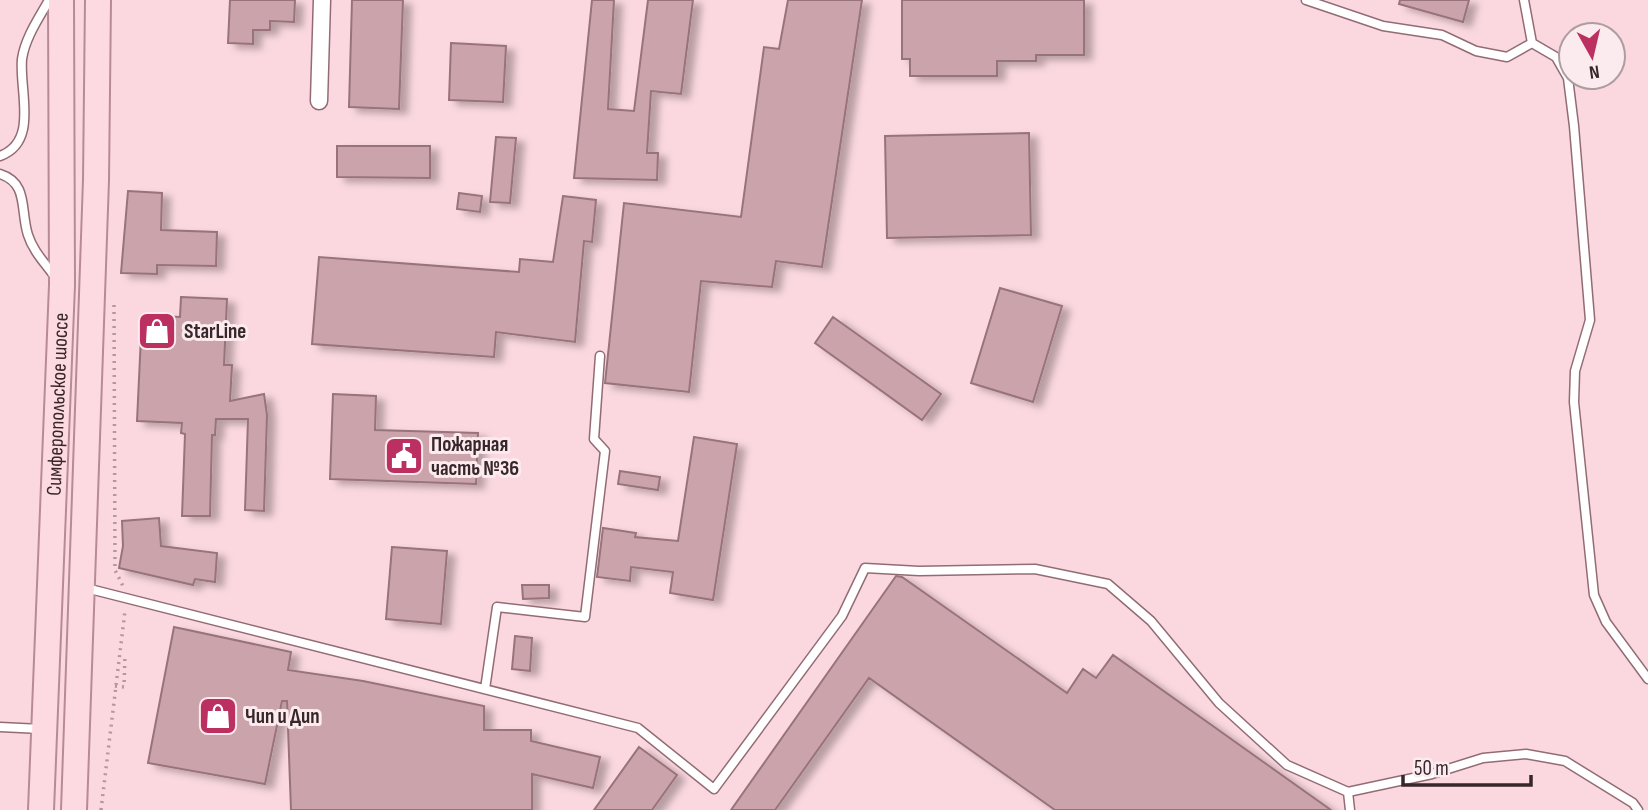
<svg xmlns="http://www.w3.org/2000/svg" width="1648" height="810" viewBox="0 0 1648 810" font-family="'Sofia Sans Condensed',sans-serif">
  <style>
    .building { fill: #cba3ab; stroke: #99737b; stroke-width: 2; filter: url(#shadow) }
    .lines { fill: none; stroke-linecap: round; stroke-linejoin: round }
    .lane-casing { stroke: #926c74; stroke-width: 11 }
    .street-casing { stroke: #926c74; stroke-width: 19 }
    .primary-casing { stroke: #b78b95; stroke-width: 28 }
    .path { stroke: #b3979d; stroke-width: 3.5; stroke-dasharray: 2 5; stroke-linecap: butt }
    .lane { stroke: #fff; stroke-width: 8 }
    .street { stroke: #fff; stroke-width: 16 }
    .primary { stroke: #fddae2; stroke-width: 24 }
    .labels { text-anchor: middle; stroke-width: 6; stroke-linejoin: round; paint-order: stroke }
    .poi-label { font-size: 21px; font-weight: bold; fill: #37272b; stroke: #fcebee; text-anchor: start }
    .street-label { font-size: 21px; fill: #37272b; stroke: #fcebee }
  </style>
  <defs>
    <filter id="shadow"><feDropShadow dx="8" dy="4.5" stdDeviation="3.5" flood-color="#0004"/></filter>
  </defs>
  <rect width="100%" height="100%" fill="#fbd8df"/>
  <path class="building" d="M230,0H295L294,22L270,21V30H253V44L228,43Z
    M352,0H403L399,109L349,107Z
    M592,0H614L608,109L634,111L648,0H693L681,94L651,91L647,153H658L657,180L574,178Z
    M788,0H862L822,267L776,261L772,287L701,281L689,392L605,383L624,203L741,217L764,47L779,49Z
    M902,0H1084V55H1036V61H997V76H910V59H902Z
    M1400,0H1469L1463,22L1399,4Z
    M451,43L506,46L503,102L449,100Z
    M1029,133L1031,235L887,238L885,136Z
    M496,137L516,138L510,203L490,202Z
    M337,146H430V178L337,177Z
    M128,191L162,193L161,230L217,232L216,266L157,265V274L121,273Z
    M459,193L482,196L480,212L457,209Z
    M563,196L596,200L592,242L584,241L575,342L496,332L494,357L312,344L319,257L519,272L520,259L553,262Z
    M1000,288L1062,306L1033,402L971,383Z
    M181,297L227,299L224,365H232L230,401L264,394L267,415L264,511L245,510L248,419H216L215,435H212L210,516H182L185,434L181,433L182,423L137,421L142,315L180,317Z
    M833,317L941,394L922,420L815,343Z
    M333,394L376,396L375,430L478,433L476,484L330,479Z
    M694,437L737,444L713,600L670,593L673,572L631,567L630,581L597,577L603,528L636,533L635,537L678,541Z
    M620,471L660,477L658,490L618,484Z
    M159,518L161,546L217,553L215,582L195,579L193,585L119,568L123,546L122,521Z
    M392,547L447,551L441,624L386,619Z
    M896,576L902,577L1067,693L1083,669L1096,678L1113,655L1331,810H1055L869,678L775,810H731Z
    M522,585H549V598L523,599Z
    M174,627L291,652L288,670L363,681L484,706V730H531V741L600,757L593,788L532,774V810H291L287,701H282L265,784L148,763Z
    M515,636L532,638L530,671L512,669Z
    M639,747L677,775L652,810H594Z"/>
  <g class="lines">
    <g class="lane-casing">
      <path id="lane" d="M1306,0L1383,26L1442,35L1476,51L1507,57L1532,43
        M1524,0L1532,43
        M1532,43L1556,57L1568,78L1574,126L1590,320L1575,371L1574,402L1594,595L1606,622L1648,679
        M0,156C39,142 19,91 22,59C25,38 39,18 49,0
        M0,174C29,183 20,211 28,235C33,251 45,263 55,277
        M86,588L638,728L714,789L842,616L865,568L919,571L1035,569L1108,584L1151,621L1219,703L1287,765L1348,792L1350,810
        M485,689L497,607L585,617L605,451L594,439L600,356
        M0,727L41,729
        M1348,792L1432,774L1483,758L1526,754L1565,761L1633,803L1638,810"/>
    </g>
    <g class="street-casing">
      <path id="street" d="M319,101L322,0"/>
    </g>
    <g class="primary-casing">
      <g id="primary">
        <path id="s1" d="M41,810L62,285L61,0"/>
        <path d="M74,810L96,180L98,0"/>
      </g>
    </g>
    <path class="path" d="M114,305L115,570L123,586
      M115,686L124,687L125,654
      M101,810L125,611"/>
    <use href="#lane" class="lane"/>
    <use href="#street" class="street"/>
    <use href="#primary" class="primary"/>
  </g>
  <defs>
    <g id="shop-square" transform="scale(2.0125)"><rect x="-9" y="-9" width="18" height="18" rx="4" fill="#bc2f61" stroke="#fcebee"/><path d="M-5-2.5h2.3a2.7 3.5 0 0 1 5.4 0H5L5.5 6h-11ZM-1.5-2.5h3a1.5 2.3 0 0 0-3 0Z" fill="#fff"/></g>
    <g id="civic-square" transform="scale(2.0125)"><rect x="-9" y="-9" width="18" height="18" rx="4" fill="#bc2f61" stroke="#fcebee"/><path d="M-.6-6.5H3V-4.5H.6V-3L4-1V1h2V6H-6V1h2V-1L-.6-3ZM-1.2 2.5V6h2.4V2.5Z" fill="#fff"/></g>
  </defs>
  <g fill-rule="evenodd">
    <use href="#shop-square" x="157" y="331"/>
    <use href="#civic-square" x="404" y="456"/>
    <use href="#shop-square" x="218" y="716"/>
  </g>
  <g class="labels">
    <g class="poi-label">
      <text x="184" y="338">StarLine</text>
      <text x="431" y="451">Пожарная<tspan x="431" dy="24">часть №36</tspan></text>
      <text x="245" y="723">Чип и Дип</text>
    </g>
    <g class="street-label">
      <text dy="7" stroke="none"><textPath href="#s1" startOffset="406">Симферопольское шоссе</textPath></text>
    </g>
  </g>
  <g transform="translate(1592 56) rotate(172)"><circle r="33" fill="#fcebee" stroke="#ad9da0" stroke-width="2"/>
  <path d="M0-5L12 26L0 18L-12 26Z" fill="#bc2f61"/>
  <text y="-10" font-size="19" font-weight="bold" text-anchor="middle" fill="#37272b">N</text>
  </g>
  <path d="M1403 775v10h128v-10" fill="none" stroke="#37272b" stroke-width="3.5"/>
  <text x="1414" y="775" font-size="21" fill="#37272b" stroke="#fcebee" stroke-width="5" paint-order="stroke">50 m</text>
</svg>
